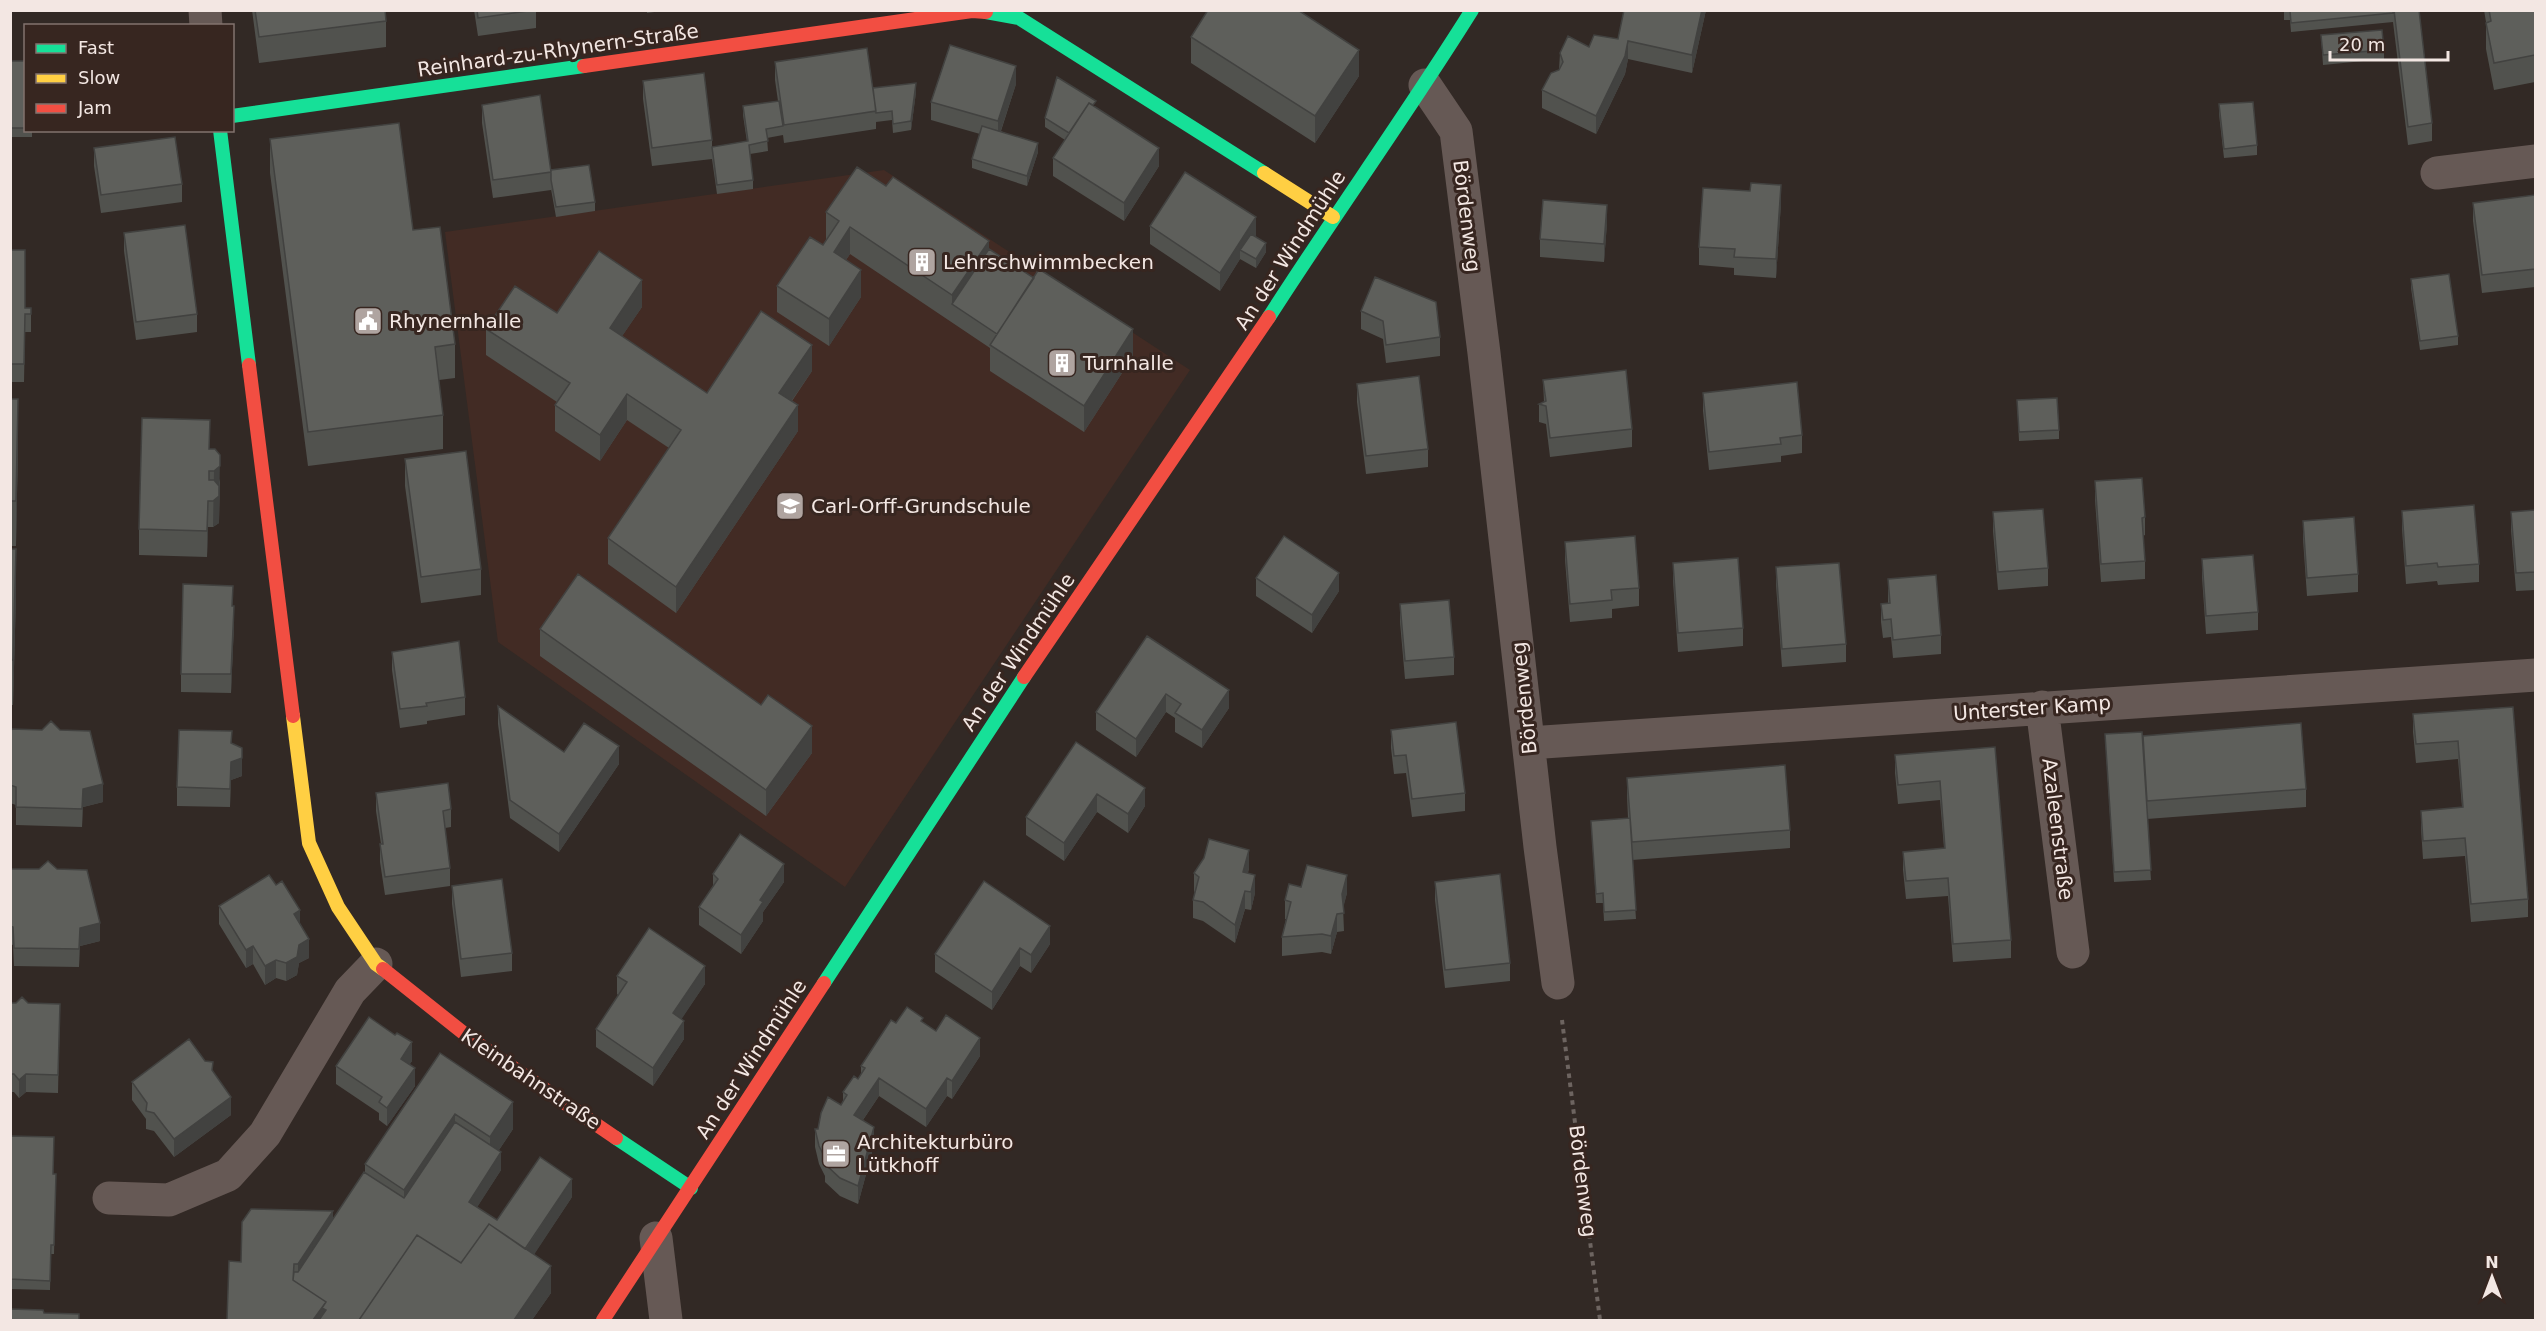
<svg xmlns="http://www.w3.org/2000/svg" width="2546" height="1331" viewBox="0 0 2546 1331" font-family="'DejaVu Sans',sans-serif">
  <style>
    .built { fill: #422b24 }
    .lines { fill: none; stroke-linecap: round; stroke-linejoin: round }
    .path { stroke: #6d6460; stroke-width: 4; stroke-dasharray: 4.5 4.5; stroke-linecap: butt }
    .street { stroke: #665955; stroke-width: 33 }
    .fast { stroke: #16e098; stroke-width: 14 }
    .slow { stroke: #ffcf43; stroke-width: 14 }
    .jam { stroke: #f24e42; stroke-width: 14 }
    .wall { fill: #51524e }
    .shaded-wall { fill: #424240 }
    .building { fill: #5e5f5b; stroke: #424240; stroke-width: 1.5 }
    .labels { text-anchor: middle; stroke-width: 6; stroke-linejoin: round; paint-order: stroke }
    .street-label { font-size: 20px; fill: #f3e7e3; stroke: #372620 }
    .poi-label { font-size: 20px; fill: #f3e7e3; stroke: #372620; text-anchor: start }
  </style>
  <rect width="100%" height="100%" fill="#322925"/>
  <path class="built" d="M884,170L1190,370L845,887L498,642L445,232Z"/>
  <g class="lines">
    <path class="path" d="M1562,1020L1600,1320"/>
    <path class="street" d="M205,10L206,26
      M1425,85L1456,131L1484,353L1540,847L1558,983
      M2437,173L2536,161
      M2042,707L2073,952
      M1529,743L2536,675
      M109,1198L169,1200L228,1175L265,1134L350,991L376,964
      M656,1238L666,1320"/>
    <path class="fast" d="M986,12L1019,18L1264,173
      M232,116L584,66
      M220,130L249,365
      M1269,317C1335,214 1407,114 1472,10
      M824,983L1024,677
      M616,1138L691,1188"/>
    <path class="slow" d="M1264,173L1333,217
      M293,716L309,843L338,907L376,964L383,969"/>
    <path class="jam" d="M584,66L972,11L986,12
      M249,365L293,716
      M1024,677L1269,317
      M383,969L471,1039L616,1138
      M603,1320L824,983"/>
  </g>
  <path class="wall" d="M252,10H385L386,21V47L259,63Z
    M474,10H536V28L478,36Z
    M647,10H669L647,13Z
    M1706,10L1692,73L1628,59L1625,74L1596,134L1542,108V90L1559,70L1560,53L1618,39Z
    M2284,10H2419L2432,123V141L2408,145L2393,22L2291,32L2290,20H2284Z
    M2484,10H2535V82L2494,90L2486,49V22Z
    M2321,35L2384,50V59L2323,65Z
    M1191,37L1359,76L1315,143L1191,63Z
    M10,61H26V130H32V137H10Z
    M775,62L873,88L916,92L911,130L893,133L892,120L876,122V129L784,143L783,135L767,138L768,151L750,154L753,180V189L717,194L712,159L652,166L643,99V81L712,140V147L747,142L743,115V106L778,101L775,80Z
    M1016,84L1001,131L1038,152L1027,186L972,168V159L980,134L931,120V102Z
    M2219,104L2257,145V155L2224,158L2219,114Z
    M482,105L551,170L595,202V211L556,217L551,189V190L493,198L482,123Z
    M1045,118L1159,166L1124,221L1053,176V158L1065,140L1045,127Z
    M270,139L413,230L455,344V378L439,380L443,415V449L308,466L270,173Z
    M94,148L182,184V202L101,213L94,166Z
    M886,186L989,249L1133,356L1084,432L990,371V348L850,254L846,260L861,297L829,346L777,312V286L823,245L827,239H826V212Z
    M1750,191L1781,203L1776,278L1734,275V268L1699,265V247Z
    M2535,195V287L2482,293L2473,221V203Z
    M1607,223L1604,262L1540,257V239Z
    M1150,226L1256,235L1255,236L1266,252L1256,268L1240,259L1220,291L1150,244Z
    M124,233L197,314V332L136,340L124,251Z
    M10,250L25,308H31V332H25L24,382H10Z
    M2411,279L2458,336V345L2420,350L2411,288Z
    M642,307L622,336L707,393L812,371L792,401L798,431L676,613L608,564V538L669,448L627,420L600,461L555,431V405L557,402L486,355V329L557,313Z
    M1361,311L1440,337V356L1386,363L1383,339L1361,329Z
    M1543,380L1632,429V447L1550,457L1546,424L1539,422V404L1544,402Z
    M1357,384L1428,449V467L1366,474L1357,402Z
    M1703,393L1802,435V453L1781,456V462L1709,470L1703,411Z
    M10,399L18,445L16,546H10Z
    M2017,400L2059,430V439L2019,441Z
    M210,449L220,482L219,523L213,527H208L207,557L139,555V529Z
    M405,459L481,569V595L421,603L405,486Z
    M2095,481L2145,517V535L2143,536L2145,561V579L2101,582L2095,500Z
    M2535,510V590L2516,591L2511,530V512Z
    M2402,511L2479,564V582L2438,585L2437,581L2406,584L2402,529Z
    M1993,512L2048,568V586L1998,590L1993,531Z
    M2303,521L2358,574V592L2307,596L2303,539Z
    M1565,542L1639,588V606L1612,609V618L1570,622L1565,560Z
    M10,549L16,594L13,705H10Z
    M2202,559L2258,612V630L2206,634L2202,577Z
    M1673,563L1743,628V646L1678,652L1673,581Z
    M1776,567L1846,644V662L1782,667L1776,585Z
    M1256,578L1339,591L1312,633L1256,596Z
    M1888,579L1941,635V654L1893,658L1891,637L1883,638L1881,622V604L1888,603Z
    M1400,604L1454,657V675L1405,679L1400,622Z
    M233,606L234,624L231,693L181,692V674Z
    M540,629L812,753L766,816L540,656Z
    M1147,636L1229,708L1202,748L1175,732V718L1166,712L1136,757L1096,730V712Z
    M392,652L465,697V715L427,721V724L400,728L392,670Z
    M498,706L564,752L619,764L559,852L510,818L498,724Z
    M2513,707L2528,899V917L2471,922L2465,856L2423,859L2421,829V811L2462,807L2458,759L2416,763L2413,732V714Z
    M42,730L103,802L83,807L82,827L16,825V805L10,803V733Z
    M1391,730L1465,793V811L1412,817L1406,773L1394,774L1391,748Z
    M2105,734L2306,789V807L2147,819L2151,880L2114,882Z
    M1076,742L1145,806L1128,833L1097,812L1064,861L1026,835V817Z
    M232,743L242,776L231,780L230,807L177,806V787Z
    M1995,747L2011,940V958L1953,962L1948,896L1906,899L1903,870V852L1944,848L1940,800L1898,804L1895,773V755Z
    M1627,778L1790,830V848L1632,860L1636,919L1604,921L1603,903H1596L1591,821L1628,818L1627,796Z
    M376,793L451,809V827L445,828L450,868V886L385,895L380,862V844H381L376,811Z
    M1249,868L1248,873L1255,893L1251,910L1245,909L1235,943L1203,921L1193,918V900L1195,893L1194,891V873Z
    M10,869L100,941L80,946L79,967L14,966L13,945L10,944Z
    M713,874L784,882L763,912V921L741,954L699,925V907L713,887Z
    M1435,882L1510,963V981L1445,988L1435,900Z
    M452,886L512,953V971L461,977L452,904Z
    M1301,887L1347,893L1343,907L1344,931L1337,932L1331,954L1322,952L1282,956V937L1286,919H1285V900Z
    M219,906L300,925L309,958L299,963L297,975L286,981L276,978L265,985L253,964L246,968L219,924Z
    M1050,944L1031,973L1020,966L992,1010L935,972V954Z
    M617,976L705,984L681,1019L684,1039L653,1086L596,1047V1029L618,995L617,994Z
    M10,1003L60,1004L58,1093L26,1092L19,1098L14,1092H10Z
    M923,1022L936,1031L980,1056L952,1099L947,1096L926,1127L879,1096L863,1120L874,1145L858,1204L840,1196L825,1182V1176L819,1164L815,1147V1129H818L841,1105L843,1101V1092L858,1079L861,1075V1066L896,1023Z
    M440,1053L513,1129L499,1150L501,1170L477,1207L497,1220L572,1197L534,1254L551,1293L532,1320L241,1262L333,1219L365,1173V1164Z
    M412,1061L409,1065L415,1086L387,1126L379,1120V1113L336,1084V1066Z
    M213,1072L231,1115L174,1157L154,1131L146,1129V1119L132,1100V1082Z
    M10,1136L53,1174H56L54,1254H51L50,1290L10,1289Z"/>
  <path class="shaded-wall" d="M1702,10H1706L1692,73V55Z
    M1628,41V59L1625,74L1596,134V116Z
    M1359,50V76L1315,143V116Z
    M1016,66V84L998,139V121Z
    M916,83V92L911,130V121Z
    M1038,143V152L1027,186V176Z
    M1159,148V166L1124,221V203Z
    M1781,185V203L1776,278V259Z
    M1607,205V223L1604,262V244Z
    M1256,217V235L1245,252L1240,250V259L1220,291V273Z
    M850,227V254L834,278V252Z
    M989,241V267L952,304V295Z
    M1266,243V252L1256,268V259Z
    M861,270V297L829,346V319Z
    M642,280V307L610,354V328Z
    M1133,329V356L1084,432V406Z
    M812,345V371L779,419V393Z
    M627,394V420L600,461V435Z
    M18,399V445L16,546V501Z
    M798,405V431L676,613V587Z
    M220,455L219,523L213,527L214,471Z
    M208,501V527L207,557V531Z
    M16,549V594L13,705V660Z
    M1339,573V591L1312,633V615Z
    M234,606V624L231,693V674Z
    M1229,690V708L1202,748V730Z
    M1166,694V712L1136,757V739Z
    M812,726V753L766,816V790Z
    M619,746V764L559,852V834Z
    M242,758V776L231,780L230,807L231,762Z
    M103,784V802L83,807L82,827L83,789Z
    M1145,788V806L1128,833V814Z
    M1097,794V812L1064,861V843Z
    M1249,850V868L1243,890V872Z
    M784,864V882L763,912V921L741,954V935L760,900Z
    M1255,875V893L1251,910V892Z
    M1347,875V893L1342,913V894Z
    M1245,891V909L1235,943V925Z
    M300,910V928L294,914Z
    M1337,914V932L1331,954V936Z
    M100,923V941L80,946L79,967L80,928Z
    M1050,926V944L1031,973V955Z
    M309,939V958L299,963L297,975L286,981V963L299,945Z
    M253,946V964L246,968V950Z
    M1020,948V966L992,1010V992Z
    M276,960V978L265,985V966Z
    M705,966V984L673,1032V1013Z
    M684,1021V1039L653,1086V1068Z
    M980,1038V1056L952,1099V1081Z
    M412,1042V1061L401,1077V1059Z
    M415,1068V1086L387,1126V1108Z
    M26,1074V1092L19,1098V1080Z
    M879,1078V1096L854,1133V1115Z
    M947,1078V1096L926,1127V1109Z
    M231,1097V1115L174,1157V1139Z
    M513,1102V1129L490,1163V1137Z
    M455,1114V1140L404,1217V1190Z
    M874,1127V1145L858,1204V1186Z
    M501,1152V1170L469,1220V1202Z
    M572,1179V1197L522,1273V1255Z
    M333,1211V1237L298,1290V1264Z
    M551,1266V1293L532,1320H514Z
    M326,1302V1320H313Z"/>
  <path class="building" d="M255,10H385L386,21L259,37Z
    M477,10H535L478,18Z
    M1208,10H1298L1359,50L1315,116L1191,37Z
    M1624,10H1702L1692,55L1628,41L1625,56L1596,116L1542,90L1551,73L1559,70L1563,62L1560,53L1568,36L1589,47L1594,35L1618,39Z
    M2393,10V13L2291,23L2290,11Z
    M2394,10H2419L2432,123L2408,127Z
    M2489,10H2535V55L2494,63L2486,23L2491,21Z
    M2382,30L2384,50L2323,55L2321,35Z
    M950,45L1016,66L998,121L931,102Z
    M867,48L876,111L784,125L775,62Z
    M10,61H26V128H10Z
    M704,73L712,140L652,148L643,81Z
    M1057,77L1096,101L1093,105L1089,103L1069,133L1045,118Z
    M916,83L911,121L893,124L892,111L876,113L873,88Z
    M540,95L551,172L493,180L482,105Z
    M779,101L783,126L766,129L768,141L749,145L753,180L717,185L712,147L748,141L743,106Z
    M2253,102L2257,145L2224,149L2219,104Z
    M1089,103L1159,148L1124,203L1053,158Z
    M399,123L413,230L440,227L455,344L435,347L443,415L308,432L270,139Z
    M982,126L1038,143L1027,176L972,159Z
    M175,137L182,184L101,195L94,148Z
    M589,165L595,202L556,207L551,180V170Z
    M857,167L886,186L893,177L989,241L952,295L850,227L834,252L861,270L829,319L777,286L810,237L823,245L839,221L826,212Z
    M1185,172L1256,217L1220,273L1150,226Z
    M1751,183L1781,185L1776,259L1734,257L1735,249L1699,247L1703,188L1750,191Z
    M2535,195V269L2482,275L2473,203Z
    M1543,200L1607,205L1604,244L1540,239Z
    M185,225L197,314L136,322L124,233Z
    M1251,234L1266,243L1256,259L1240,250Z
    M989,249L1034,278L997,334L952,304Z
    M10,250H25V308H31V314H25L24,364H10Z
    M599,251L642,280L610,328L707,393L761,311L812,345L779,393L798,405L676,587L608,538L681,430L627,394L600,435L555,405L570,383L486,329L515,286L557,313Z
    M1039,269L1133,329L1084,406L990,345Z
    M2449,274L2458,336L2420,341L2411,279Z
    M1375,277L1436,302L1440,337L1386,345L1383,321L1361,311Z
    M1626,370L1632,429L1550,438L1546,406L1539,404L1546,401L1543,380Z
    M1419,376L1428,449L1366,456L1357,384Z
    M1797,382L1802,435L1780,438L1781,444L1709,452L1703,393Z
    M2057,398L2059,430L2019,432L2017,400Z
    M10,399H18L16,501H10Z
    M142,418L210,420L209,449H215L220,455V466L214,471H209V480H214L219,486V496L213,501H208L207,531L139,529Z
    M466,451L481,569L421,577L405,459Z
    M2142,478L2145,517L2142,518L2145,561L2101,564L2095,481Z
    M2474,505L2479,564L2438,567L2437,563L2406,566L2402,511Z
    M2043,509L2048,568L1998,572L1993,512Z
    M2535,510V572L2516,573L2511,512Z
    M2354,517L2358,574L2307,578L2303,521Z
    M1284,536L1339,573L1312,615L1256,578Z
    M1635,536L1639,588L1611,590L1612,600L1570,604L1565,542Z
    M10,549H16L13,660H10Z
    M2253,555L2258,612L2206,616L2202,559Z
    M1738,558L1743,628L1678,633L1673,563Z
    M1839,563L1846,644L1782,649L1776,567Z
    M578,574L761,705L768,695L812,726L766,790L540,629Z
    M1936,575L1941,635L1893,640L1891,619L1883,620L1881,604L1890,603L1888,579Z
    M183,584L233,586L232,606H234L231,674H181Z
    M1449,600L1454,657L1405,661L1400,604Z
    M1147,636L1229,690L1202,730L1175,713L1181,704L1166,694L1136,739L1096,712Z
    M459,641L465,697L426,703L427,706L400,709L392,652Z
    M498,706L564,752L584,723L619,746L559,834L510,800Z
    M2513,707L2528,899L2471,904L2465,838L2423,841L2421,811L2463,807L2458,741L2416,744L2413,714Z
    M51,721L60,730L90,731L103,784L83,789L82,809L16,807V787L10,785V733L12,729L42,730Z
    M1456,722L1465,793L1412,799L1406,755L1394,756L1391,730Z
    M2301,723L2306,789L2147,801L2143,736Z
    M179,730L232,731L231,743L242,748V758L231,762L230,789L177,787Z
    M2142,732L2151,870L2114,872L2105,734Z
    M1076,742L1145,788L1128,814L1097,794L1064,843L1026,817Z
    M1995,747L2011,940L1953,944L1948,878L1906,881L1903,852L1945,848L1940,781L1898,785L1895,755Z
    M1785,765L1790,830L1632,842L1627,778Z
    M448,783L451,809L443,811L450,868L385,877L380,844H383L376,793Z
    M1630,818L1636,910L1604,912L1603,893L1596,894L1591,821Z
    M740,834L784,864L760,900L763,902L741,935L699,907L718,879L713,874Z
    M1209,839L1249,850L1243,872L1255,875L1251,892L1245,891L1235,925L1203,902L1193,900L1199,877L1194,873L1204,858Z
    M48,861L57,869L87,870L100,923L80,928L79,949L14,948L13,927L10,926V869H39Z
    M1307,865L1347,875L1342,894L1344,913L1337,914L1331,936L1322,934L1282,937L1291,902L1285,900L1289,884L1301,887Z
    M1500,874L1510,963L1445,970L1435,882Z
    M269,875L276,885L282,881L300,910L294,914L309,939L299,945L297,957L286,963L276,960L265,966L253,946L246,950L219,906Z
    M502,879L512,953L461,959L452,886Z
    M984,881L1050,926L1031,955L1020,948L992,992L935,954Z
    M649,928L705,966L673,1013L684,1021L653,1068L596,1029L627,982L617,976Z
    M22,997L28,1003L60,1004L58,1075L26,1074L19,1080L14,1074H10V1003H16Z
    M907,1007L923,1018L921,1021L936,1031L946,1015L980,1038L952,1081L947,1078L926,1109L879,1078L854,1115L874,1127L858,1186L840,1178L825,1164L827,1162L819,1146L815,1129H818L821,1113L828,1097L841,1105L847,1095L843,1092L854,1076L858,1079L865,1068L861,1066L891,1020L896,1023Z
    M369,1017L395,1035L397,1033L412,1042L401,1059L415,1068L387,1108L379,1102L382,1097L336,1066Z
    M189,1039L205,1061L213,1062L212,1070L231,1097L174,1139L154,1113L146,1111L147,1103L132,1082Z
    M440,1053L513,1102L490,1137L455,1114L404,1190L365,1164Z
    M455,1122L501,1152L469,1202L497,1220L540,1157L572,1179L525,1249L489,1224L461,1263L417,1235L359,1320H319L326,1310L322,1308L326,1302L293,1280L294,1272H298L364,1172L404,1198Z
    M10,1136L54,1137L53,1174H56L54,1245H51L50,1281L10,1279Z
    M251,1209L333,1211L298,1264H294L293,1280L326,1302L313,1320H227L229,1261L241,1262L242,1222Z
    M489,1224L551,1266L514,1320H359L417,1235L461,1263Z
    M10,1309L43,1310L44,1313L79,1314V1320H10Z"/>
  <defs>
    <g id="building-square" transform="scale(1.5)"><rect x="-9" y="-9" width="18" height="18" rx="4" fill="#afa4a0" stroke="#372620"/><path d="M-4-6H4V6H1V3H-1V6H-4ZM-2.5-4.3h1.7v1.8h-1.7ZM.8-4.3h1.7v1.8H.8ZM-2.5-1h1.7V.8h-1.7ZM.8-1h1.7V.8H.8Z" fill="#fff"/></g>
    <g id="civic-square" transform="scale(1.5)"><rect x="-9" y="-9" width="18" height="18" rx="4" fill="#afa4a0" stroke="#372620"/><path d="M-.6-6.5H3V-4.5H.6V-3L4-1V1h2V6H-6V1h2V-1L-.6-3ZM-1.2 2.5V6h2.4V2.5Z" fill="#fff"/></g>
    <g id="school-square" transform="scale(1.5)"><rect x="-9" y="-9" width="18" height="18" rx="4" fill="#afa4a0" stroke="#372620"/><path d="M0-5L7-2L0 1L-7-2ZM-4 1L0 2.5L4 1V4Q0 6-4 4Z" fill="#fff"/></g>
    <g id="office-square" transform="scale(1.5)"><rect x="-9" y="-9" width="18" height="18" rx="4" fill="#afa4a0" stroke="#372620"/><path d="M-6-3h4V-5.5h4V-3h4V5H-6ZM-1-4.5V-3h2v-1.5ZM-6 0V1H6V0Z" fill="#fff"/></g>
  </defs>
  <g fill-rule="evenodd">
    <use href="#building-square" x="922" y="262"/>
    <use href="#civic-square" x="368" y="321"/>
    <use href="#building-square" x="1062" y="363"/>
    <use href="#school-square" x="790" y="506"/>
    <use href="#office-square" x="836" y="1154"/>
  </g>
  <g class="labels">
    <g class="street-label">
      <text transform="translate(558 50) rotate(-8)" y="7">Reinhard-zu-Rhynern-Straße</text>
      <text transform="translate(1467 216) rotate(83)" y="7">Bördenweg</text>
      <text transform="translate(1290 250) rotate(-57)" y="7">An der Windmühle</text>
      <text transform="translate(1018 652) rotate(-56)" y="7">An der Windmühle</text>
      <text transform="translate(1524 698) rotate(-96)" y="7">Bördenweg</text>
      <text transform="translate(2032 708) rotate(-4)" y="7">Unterster Kamp</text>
      <text transform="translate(2058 829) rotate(83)" y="7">Azaleenstraße</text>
      <text transform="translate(751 1059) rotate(-57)" y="7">An der Windmühle</text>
      <text transform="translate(531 1079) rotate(34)" y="7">Kleinbahnstraße</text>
      <text transform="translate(1583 1181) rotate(83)" y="7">Bördenweg</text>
    </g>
    <g class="poi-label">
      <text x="943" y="269">Lehrschwimmbecken</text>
      <text x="389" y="328">Rhynernhalle</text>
      <text x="1083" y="370">Turnhalle</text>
      <text x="811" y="513">Carl-Orff-Grundschule</text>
      <text x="857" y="1149">Architekturbüro<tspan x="857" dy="23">Lütkhoff</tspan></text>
    </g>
  </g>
  <rect width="2546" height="1331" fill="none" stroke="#f3e7e3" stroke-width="24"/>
  <rect x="24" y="24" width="210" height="108" fill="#372620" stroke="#82736e" stroke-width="1.5"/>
  <rect x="36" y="44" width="30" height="9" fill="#16e098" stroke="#82736e" stroke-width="1.5"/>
  <text x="78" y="54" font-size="18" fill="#f3e7e3">Fast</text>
  <rect x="36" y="74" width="30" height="9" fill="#ffcf43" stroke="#82736e" stroke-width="1.5"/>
  <text x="78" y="84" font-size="18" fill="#f3e7e3">Slow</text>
  <rect x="36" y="104" width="30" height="9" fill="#f24e42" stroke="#82736e" stroke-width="1.5"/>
  <text x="78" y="114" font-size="18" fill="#f3e7e3">Jam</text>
  <g transform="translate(2492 1277)" stroke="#372620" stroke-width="4.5" paint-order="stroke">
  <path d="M0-4.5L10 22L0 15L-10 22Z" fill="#f3e7e3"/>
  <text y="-9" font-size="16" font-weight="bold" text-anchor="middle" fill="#f3e7e3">N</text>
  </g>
  <path d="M2330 51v9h118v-9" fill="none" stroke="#f3e7e3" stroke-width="3"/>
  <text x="2339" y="51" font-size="18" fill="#f3e7e3" stroke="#372620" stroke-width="4.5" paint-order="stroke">20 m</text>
</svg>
